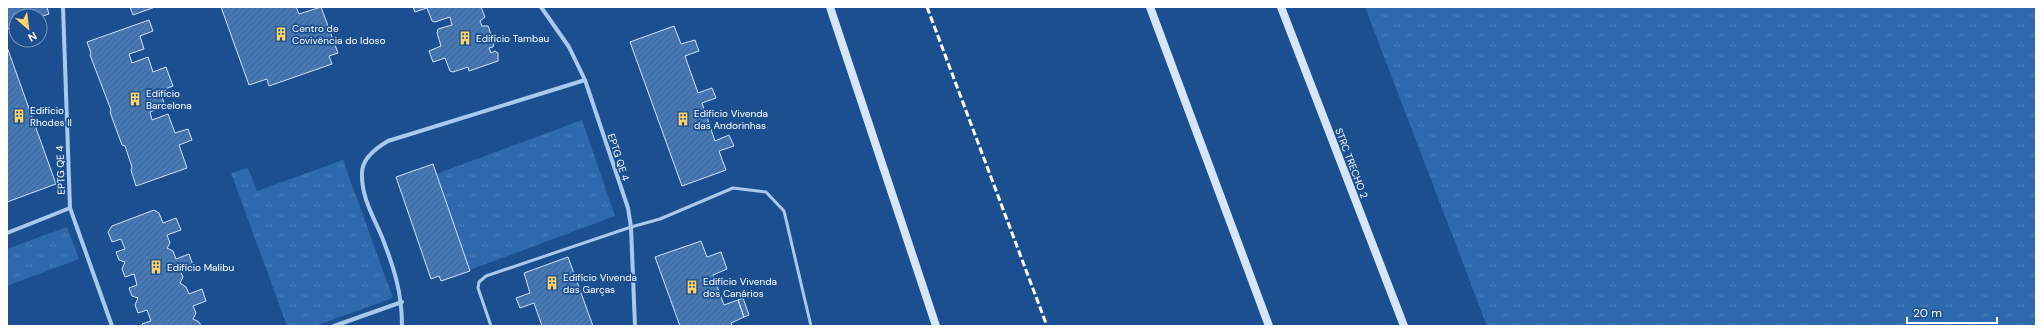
<svg xmlns="http://www.w3.org/2000/svg" width="2043" height="333" viewBox="0 0 2043 333" font-family="'DM Sans',sans-serif">
  <style>
    .grass { fill: url(#grass-tufts) }
    .building { fill: url(#building-hatch); stroke: #cfe3fa }
    .lines { fill: none; stroke-linecap: round; stroke-linejoin: round }
    .lane { stroke: #a9c9ee; stroke-width: 3 }
    .street { stroke: #a9c9ee; stroke-width: 4 }
    .secondary { stroke: #d6e6fa; stroke-width: 8 }
    .rail { stroke: #fff; stroke-width: 3; stroke-dasharray: 7 3; stroke-linecap: butt }
    .labels { text-anchor: middle; stroke-width: 3.5; stroke-linejoin: round; paint-order: stroke }
    .poi-label { font-size: 10px; fill: #fff; stroke: #1b4f8f; text-anchor: start }
    .street-label { font-size: 10px; fill: #fff; stroke: #1b4f8f }
  </style>
  <defs>
    <pattern id="grass-tufts" width="24" height="20" patternUnits="userSpaceOnUse"><rect width="24" height="20" fill="#2e69ad"/><path d="M3 7l-1-3M5 7V3M7 7l1-3M15 17l-1-3M17 17v-4M19 17l1-3" fill="none" stroke="#4d80b9"/></pattern>
    <pattern id="building-hatch" width="6" height="6" patternUnits="userSpaceOnUse"><rect width="6" height="6" fill="#4478b7"/><path d="M-1 1l2-2M0 6l6-6M5 7l2-2" fill="none" stroke="#486282"/></pattern>
  </defs>
  <rect width="100%" height="100%" fill="#1b4f8f"/>
  <path class="grass" d="M1365,7H2036V326H1487Z
    M582,120L615,216L445,279L409,184Z
    M343,160L393,298L315,326H287L231,173L248,168L257,191Z
    M67,227L79,259L7,286V249Z"/>
  <path class="building" d="M7,7H47L49,14L40,17L16,16V26L7,29Z
    M130,7H155L133,15Z
    M221,7H296L299,14L321,7L338,53L329,56L332,64L269,86L267,79L249,85Z
    M413,7H481L485,17L480,21L482,26H488L494,43L493,47L489,48L491,53L495,51L498,53V61L469,71L468,67L453,72L450,71L445,58L433,62L429,51L441,46L437,33L438,29L452,25L450,17L435,22L432,21L427,8L415,12Z
    M149,20L153,31L140,36L144,49L129,54L132,63L148,57L153,72L166,67L173,86L160,91L165,106L150,112L152,120L168,114L175,133L188,129L192,140L179,145L187,168L136,186L131,170L132,167L125,146L122,145L110,112L111,110L90,55L91,53L87,42Z
    M674,26L681,44L695,40L699,51L685,56L698,93L712,88L716,98L702,103L715,141L729,135L734,146L719,151L726,170L682,186L630,42Z
    M7,47L56,184L7,202Z
    M433,164L470,271L441,281L439,276L431,279L396,177Z
    M154,210L159,213L163,223L176,218L181,230L167,235L170,243L167,248L173,251L176,259L189,254L193,265L180,270L183,277L180,283L186,287L189,294L202,289L206,301L193,306L196,313L193,319L199,322L201,326H143L142,324L151,321L147,310L138,313L135,305L138,298L132,296L129,288L137,285L134,274L125,277L122,269L125,262L119,260L116,252L125,249L121,239L112,242L108,232L112,226Z
    M701,241L707,257L721,252L727,269L713,275L724,305L738,300L744,317L731,323L732,326H680L655,257Z
    M568,257L593,326H542L534,303L520,308L516,298L530,293L524,273Z
    M743,298L749,315L744,317L738,300Z"/>
  <g class="lines">
    <path class="lane" d="M491,326L478,288L479,282L486,276L631,227L660,219L733,188L766,192L784,211L811,326"/>
    <path class="street" d="M63,7L70,208L112,326
      M541,7L569,47L585,80L628,208L631,227L635,326
      M7,233L70,208
      M334,326L402,302
      M402,326C402,292 394,268 382,237C373,216 361,196 362,173C362,158 376,148 388,141L585,80"/>
    <path class="secondary" d="M830,7L936,326
      M1150,7L1269,326
      M1281,7L1404,326"/>
    <path class="rail" d="M927,7L1047,326"/>
  </g>
  <defs>
    <g id="building-bare" transform="scale(1.08)"><path d="M-4-6H4V6H1V3H-1V6H-4ZM-2.5-4.3h1.7v1.8h-1.7ZM.8-4.3h1.7v1.8H.8ZM-2.5-1h1.7V.8h-1.7ZM.8-1h1.7V.8H.8Z" fill="#ffd166" stroke="#1b4f8f" stroke-width="2.5" paint-order="stroke"/></g>
  </defs>
  <g fill-rule="evenodd">
    <use href="#building-bare" x="281" y="34"/>
    <use href="#building-bare" x="465" y="38"/>
    <use href="#building-bare" x="135" y="99"/>
    <use href="#building-bare" x="19" y="116"/>
    <use href="#building-bare" x="683" y="119"/>
    <use href="#building-bare" x="156" y="267"/>
    <use href="#building-bare" x="552" y="283"/>
    <use href="#building-bare" x="692" y="287"/>
  </g>
  <g class="labels">
    <g class="poi-label">
      <text x="292" y="32">Centro de<tspan x="292" dy="12">Covivência do Idoso</tspan></text>
      <text x="476" y="42">Edifício Tambau</text>
      <text x="146" y="97">Edifício<tspan x="146" dy="12">Barcelona</tspan></text>
      <text x="30" y="114">Edifício<tspan x="30" dy="12">Rhodes II</tspan></text>
      <text x="694" y="117">Edifício Vivenda<tspan x="694" dy="12">das Andorinhas</tspan></text>
      <text x="167" y="271">Edifício Malibu</text>
      <text x="563" y="281">Edifício Vivenda<tspan x="563" dy="12">das Garças</tspan></text>
      <text x="703" y="285">Edifício Vivenda<tspan x="703" dy="12">dos Canários</tspan></text>
    </g>
    <g class="street-label">
      <text transform="translate(619 157) rotate(72)" y="4">EPTG QE 4</text>
      <text transform="translate(1352 163) rotate(69)" y="4">STRC TRECHO 2</text>
      <text transform="translate(60 170) rotate(-92)" y="4">EPTG QE 4</text>
    </g>
  </g>
  <rect width="2043" height="333" fill="none" stroke="#ffffff" stroke-width="16"/>
  <g transform="translate(28 28) rotate(152)"><circle r="19" fill="#1b4f8f" stroke="#7695bc"/>
  <path d="M0-3L7 15L0 10L-7 15Z" fill="#ffd166"/>
  <text y="-6" font-size="11" font-weight="bold" text-anchor="middle" fill="#ffffff">N</text>
  </g>
  <path d="M1907 317v6h90v-6" fill="none" stroke="#ffffff" stroke-width="2"/>
  <text x="1913" y="317" font-size="12" fill="#ffffff" stroke="#1b4f8f" stroke-width="3" paint-order="stroke">20 m</text>
</svg>
